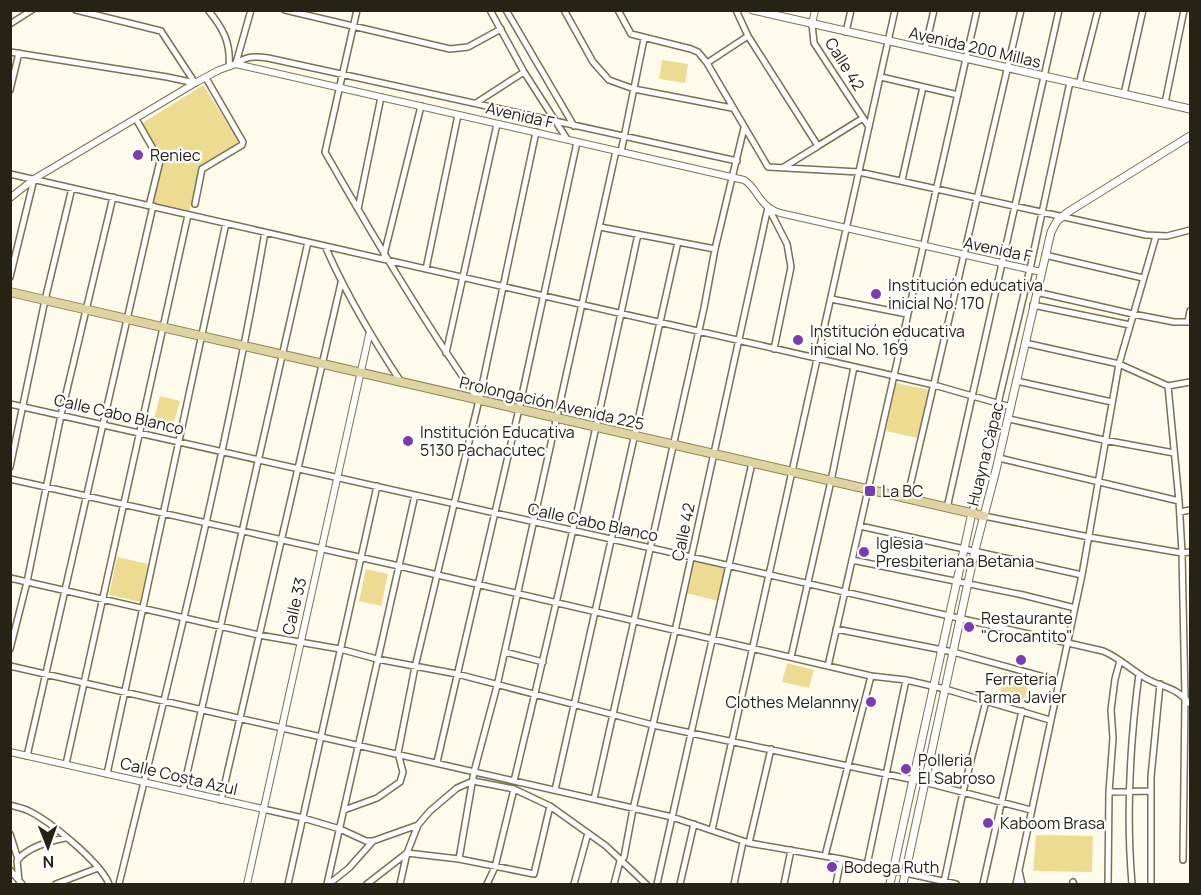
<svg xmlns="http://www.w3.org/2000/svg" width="1201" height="895" viewBox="0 0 1201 895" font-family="Manrope,sans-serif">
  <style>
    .green { fill: #eedb92 }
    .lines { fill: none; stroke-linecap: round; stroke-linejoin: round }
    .minor-casing { stroke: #797151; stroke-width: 8 }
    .tertiary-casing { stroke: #797151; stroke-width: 8 }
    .secondary-casing { stroke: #797151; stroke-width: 9 }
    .primary-casing { stroke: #908249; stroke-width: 10 }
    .minor { stroke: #fff; stroke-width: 5 }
    .tertiary { stroke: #fff; stroke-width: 6 }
    .secondary { stroke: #fff; stroke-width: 7 }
    .primary { stroke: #dfd3a3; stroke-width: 8 }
    .poi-dot { fill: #7b3cb1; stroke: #fff; stroke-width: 2 }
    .labels { text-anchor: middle; stroke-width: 4.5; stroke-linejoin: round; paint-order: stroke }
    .street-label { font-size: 16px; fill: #262315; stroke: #fff }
    .poi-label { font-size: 16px; fill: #262315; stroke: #fff; text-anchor: start }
  </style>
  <rect width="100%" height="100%" fill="#fefbec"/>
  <path class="green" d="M662,60L688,64L685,83L659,79Z
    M203,85L240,143L199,169L189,213L152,204L162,160L141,124Z
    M896,383L930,390L917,438L886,431Z
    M160,396L180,401L172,429L153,423Z
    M117,557L148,564L140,602L109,595Z
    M693,561L726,569L718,601L686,593Z
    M366,569L388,574L381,606L359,601Z
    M787,663L814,670L809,688L782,682Z
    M1004,672L1030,679L1024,704L999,697Z
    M1036,835L1093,836L1092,872L1033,871Z"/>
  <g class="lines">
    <g class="minor-casing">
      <path id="minor" d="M76,10L161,31L195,83
        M208,10C223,28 231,43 229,66
        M285,10L450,49L468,47L501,29
        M357,10L325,152C373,236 422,319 478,399
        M490,10L524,72L567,139
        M506,10L574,126
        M564,10L593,62L609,80L634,89L732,108
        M618,10L631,34L691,49L698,52L707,63L768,167L859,172L1146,235L1167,236L1190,230
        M736,10L748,36L818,146L784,167
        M10,24L32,10
        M812,24L814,43L869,127
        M846,32L851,10
        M925,49L934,10
        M10,52L167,77L195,83
        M236,63L251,10
        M707,63L748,36
        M236,64C246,56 255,56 268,58L737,161
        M881,77L958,95
        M1079,84L1098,10
        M10,90L19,53
        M1124,94L1143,10
        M476,103L524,72
        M1165,103L1184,10
        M136,119L160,161L149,206
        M818,146L863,118
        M621,152L644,39
        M10,174L934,385L1011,407
        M902,180L923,87
        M195,204L202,169L242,145L243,142L206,78
        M768,207L787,244L791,267L774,349
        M358,209L381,97
        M600,227L715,249
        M325,246C346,294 372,338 401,382
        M384,255L421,106
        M1045,255L1143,278
        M426,269L458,115
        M10,277L34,179
        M1036,292L1133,314L1174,322H1190
        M831,299L907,314
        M1033,305L1130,325
        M1188,322L1190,311
        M1025,343L1119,364L1168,386L1190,382
        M446,353L497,124
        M1016,381L1112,402
        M1168,386L1179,501L1182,553L1185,698L1183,860
        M10,404C375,486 739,567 1103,651C1118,657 1129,668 1142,676C1162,689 1173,684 1190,704
        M1009,419L1104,440L1174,453
        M999,458L1179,501
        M10,467L45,300L72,188
        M10,479L399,566L871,676L906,680L945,689L1050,720
        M907,499L1021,10
        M947,508L1059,10
        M1180,512L1190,510
        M972,513L1030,269L1070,82
        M984,516L1089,537L1182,553L1190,552
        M860,526L1082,575
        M852,560L1023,595L1075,608
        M10,578L259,635L340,649L377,659L457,674L653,725L924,782L1031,810
        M836,629L953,652L1059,681
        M10,649L27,582L61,415L113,197
        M505,652L543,662
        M791,657L831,481L854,367
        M10,666L672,817L749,843L841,859L956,884
        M828,666L977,10
        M27,756L153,206
        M437,762L519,409L577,142
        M66,764L188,215
        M107,774L226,223
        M514,781C558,599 599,417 638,234
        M555,790L678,242
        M183,791L308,242
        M1109,792L1151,791
        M594,799L704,308L715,249L744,128
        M221,800L341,283
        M10,805C16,807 23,808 29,811C51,822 100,862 109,884
        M263,809L303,818L340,829L366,841H373L418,825
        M344,810L377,798L400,782L403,772L398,753L415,667L479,400L536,132
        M712,830L895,10
        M10,834L18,859
        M749,843L771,749
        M825,856L871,676
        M459,859L474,772L497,686L616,151
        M867,865L906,680
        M10,870L22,884
        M1019,871L1022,884
        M19,881L17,861C26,848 50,841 65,838
        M944,882L963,792L986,701
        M1073,882L1074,884
        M56,884L98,868
        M119,884C172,668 227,452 265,232
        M288,884L377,486
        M327,884L415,495
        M329,884L349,868L373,841
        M367,884L407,853L459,859L534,874L550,806
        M400,884L407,853L418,825L430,811L457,788L473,781L514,789L550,806L606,846L646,884
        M487,884L495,867L514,789
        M574,884L588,833
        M614,884L620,861L624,857L633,809L675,631L768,207
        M657,884L752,463
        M680,884L694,824
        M734,884L743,842
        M784,884L791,850
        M836,884L841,859
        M983,884L1022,711
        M1016,884L1082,575L1119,364L1156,236
        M1108,884L1109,792L1113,738L1111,710L1115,679L1120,661
        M1132,884C1126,815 1130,743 1139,674
        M1151,884V777L1160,684"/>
    </g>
    <g class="tertiary-casing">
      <path id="tertiary" d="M812,24L815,10
        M10,198L34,179L195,83L219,70L236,64L744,180C758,188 757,205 780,213L1041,272
        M10,752L263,809
        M247,884L369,335"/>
    </g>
    <g class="secondary-casing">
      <path id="secondary" d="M753,10L1190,109
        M890,884L972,513
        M903,884L975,550L996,470L1051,232L1057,221L1068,212L1190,136"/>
    </g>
    <g class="primary-casing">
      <path id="primary" d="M10,292L984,516"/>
    </g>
    <use href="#minor" class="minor"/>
    <use href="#tertiary" class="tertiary"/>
    <use href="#secondary" class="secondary"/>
    <use href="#primary" class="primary"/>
  </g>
  <g class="poi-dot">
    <circle cx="138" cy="155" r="6"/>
    <circle cx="876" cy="294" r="6"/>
    <circle cx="798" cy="340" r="6"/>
    <circle cx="408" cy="441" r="6"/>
    <rect x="864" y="485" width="12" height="12" rx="3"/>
    <circle cx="864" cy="552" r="6"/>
    <circle cx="969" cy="627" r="6"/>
    <circle cx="1021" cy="660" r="6"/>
    <circle cx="871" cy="702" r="6"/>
    <circle cx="906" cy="769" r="6"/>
    <circle cx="988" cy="823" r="6"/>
    <circle cx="832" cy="867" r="6"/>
  </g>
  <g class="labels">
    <g class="street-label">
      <text transform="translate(975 47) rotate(13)" y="6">Avenida 200 Millas</text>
      <text transform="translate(845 64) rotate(58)" y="6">Calle 42</text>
      <text transform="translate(520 115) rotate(13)" y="6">Avenida F</text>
      <text transform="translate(998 249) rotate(12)" y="6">Avenida F</text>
      <text transform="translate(552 403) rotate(13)" y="6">Prolongación Avenida 225</text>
      <text transform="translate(119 414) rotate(13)" y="6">Calle Cabo Blanco</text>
      <text transform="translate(985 454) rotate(-76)" y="6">Huayna Cápac</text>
      <text transform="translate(593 522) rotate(12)" y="6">Calle Cabo Blanco</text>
      <text transform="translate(683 532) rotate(-78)" y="6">Calle 42</text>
      <text transform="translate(294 606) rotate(-77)" y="6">Calle 33</text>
      <text transform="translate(179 776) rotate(13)" y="6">Calle Costa Azul</text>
    </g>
    <g class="poi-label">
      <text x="150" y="161">Reniec</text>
      <text x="888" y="291">Institución educativa<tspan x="888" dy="18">inicial No. 170</tspan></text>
      <text x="810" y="337">Institución educativa<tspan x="810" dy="18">inicial No. 169</tspan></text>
      <text x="420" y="438">Institución Educativa<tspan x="420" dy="18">5130 Pachacutec</tspan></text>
      <text x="882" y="497">La BC</text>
      <text x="876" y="549">Iglesia<tspan x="876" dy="18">Presbiteriana Betania</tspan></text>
      <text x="981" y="624">Restaurante<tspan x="981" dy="18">"Crocantito"</tspan></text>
      <text x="1021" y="685" text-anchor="middle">Ferretería<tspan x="1021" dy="18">Tarma Javier</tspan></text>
      <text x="859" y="708" text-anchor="end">Clothes Melannny</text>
      <text x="918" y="766">Polleria<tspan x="918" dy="18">El Sabroso</tspan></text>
      <text x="1000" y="829">Kaboom Brasa</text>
      <text x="844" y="873">Bodega Ruth</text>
    </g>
  </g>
  <rect width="1201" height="895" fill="none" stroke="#262315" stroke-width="24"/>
  <g transform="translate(48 847) rotate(179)" stroke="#ffffff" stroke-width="4.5" paint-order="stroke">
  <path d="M0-4.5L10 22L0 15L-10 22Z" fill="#262315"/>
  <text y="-9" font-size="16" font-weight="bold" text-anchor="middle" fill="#262315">N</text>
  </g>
</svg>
